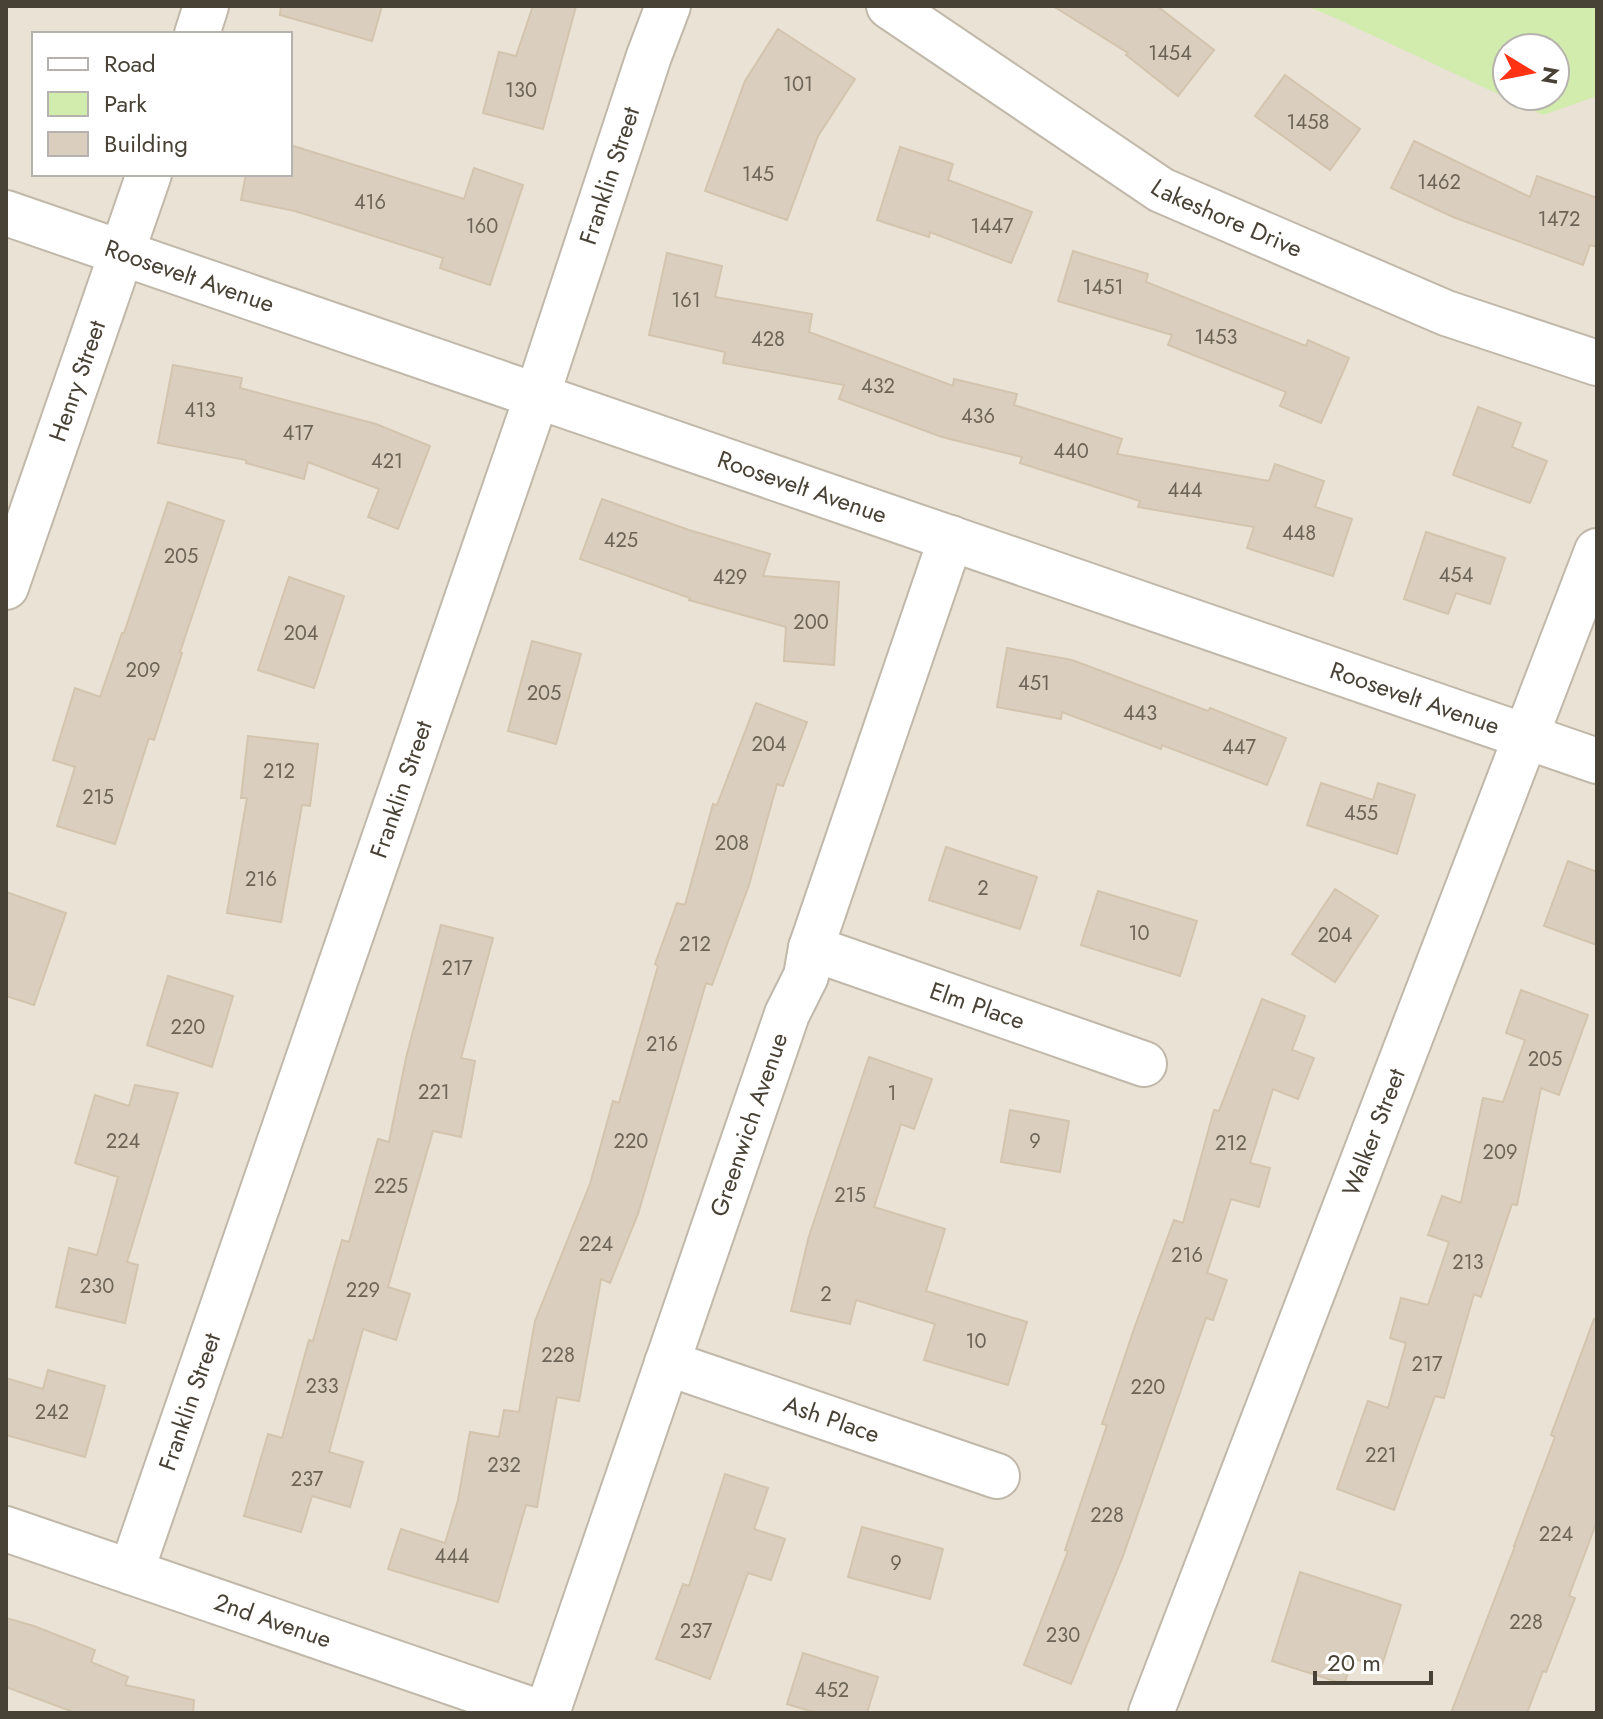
<svg xmlns="http://www.w3.org/2000/svg" width="1603" height="1719" viewBox="0 0 1603 1719" font-family="Jost,sans-serif">
  <style>
    .residential { fill: #e9e2d5; fill-rule: evenodd }
    .green { fill: #d1ecad; fill-rule: evenodd }
    .building { fill: #dacfbe; stroke: #d3c4ae; stroke-width: 2 }
    .lines { fill: none; stroke-linecap: round; stroke-linejoin: round }
    .minor-casing { stroke: #c1b8a9; stroke-width: 48 }
    .minor { stroke: #fff; stroke-width: 44 }
    .labels { text-anchor: middle; stroke-width: 6; stroke-linejoin: round; paint-order: stroke }
    .number-label { font-size: 20px; fill: #6c6457 }
    .street-label { font-size: 24px; fill: #484135; stroke: #fff }
  </style>
  <rect width="100%" height="100%" fill="#f5f0e7"/>
  <path class="residential" d="M6,6H1306L1507,85V96H1555L1597,54V1713H6ZM34,34H290V174H34Z"/>
  <path class="green" d="M1306,6H1597V96L1543,115L1333,17ZM1507,48H1555V96H1507Z"/>
  <path class="building" d="M281,6H382L372,41L280,15Z
    M533,6H576L543,129L483,113L499,52L516,56Z
    M1053,6H1157L1214,50L1178,96L1126,55L1128,53Z
    M778,29L855,79L818,136L787,220L705,191L745,81Z
    M1285,75L1360,129L1330,170L1255,116Z
    M1414,141L1530,197L1537,176L1597,198V247L1590,245L1583,265L1453,217L1391,188Z
    M290,145L464,199L474,168L523,185L490,285L440,268L443,258L295,211L241,200L246,174H290Z
    M900,147L953,164L948,180L1032,212L1011,263L930,232L929,237L877,220Z
    M1073,251L1148,274L1146,282L1306,346L1308,340L1349,358L1321,423L1280,406L1286,392L1168,345L1172,335L1058,301Z
    M667,253L722,266L715,297L812,314L809,332L953,386L954,379L1017,394L1014,405L1122,439L1117,454L1269,481L1275,464L1324,481L1315,507L1352,519L1333,576L1247,548L1254,527L1138,507L1140,501L1020,463L1022,457L942,437L839,399L844,385L723,363L725,352L649,335Z
    M173,365L242,378L240,388L376,424L430,446L398,529L368,517L379,489L308,462L304,479L246,463V460L158,443Z
    M1478,407L1521,423L1512,447L1547,461L1530,503L1453,475Z
    M602,499L689,530L770,554L763,576L839,582L834,665L784,661L786,627L689,600L690,598L580,559Z
    M168,502L224,521L180,652L182,653L154,740L149,738L115,844L57,826L75,767L53,760L75,688L100,697L122,633H124Z
    M1426,532L1505,558L1490,604L1456,593L1448,614L1404,599Z
    M289,577L344,596L314,688L258,670Z
    M532,641L581,654L556,744L508,731Z
    M1007,648L1072,660L1208,711L1210,708L1286,738L1267,785L1162,745L1161,749L1062,712L1061,719L997,707Z
    M756,703L807,722L783,786L777,784L749,885L712,985L706,983L638,1214L610,1283L601,1279L579,1401L557,1397L537,1507L526,1505L498,1602L388,1569L401,1529L445,1543L458,1500L470,1432L499,1437L504,1410L519,1412L535,1321L590,1184L613,1101L619,1103L658,966L655,964L677,903L685,905L713,804L717,805Z
    M248,736L318,744L310,806L302,805L281,922L227,913L247,798H241Z
    M1321,783L1373,800L1378,783L1415,795L1397,854L1307,825Z
    M946,847L1037,877L1020,929L929,900Z
    M1568,861L1597,872V945L1544,926Z
    M1335,889L1378,916L1335,982L1292,954Z
    M1098,891L1197,921L1180,976L1081,945Z
    M6,892L66,913L34,1005L6,996Z
    M441,925L493,938L461,1058L475,1061L461,1137L433,1131L388,1287L410,1294L396,1340L363,1329L329,1452L363,1462L350,1507L312,1496L301,1532L244,1516L268,1434L282,1438L309,1340L313,1341L342,1240L349,1242L378,1139L389,1142L406,1058Z
    M168,976L233,996L212,1067L147,1045Z
    M1521,990L1588,1015L1559,1095L1541,1088L1517,1205L1512,1204L1481,1297L1474,1294L1444,1398L1435,1396L1394,1510L1337,1489L1368,1401L1388,1408L1406,1343L1390,1338L1401,1298L1428,1305L1449,1242L1428,1235L1442,1196L1461,1203L1483,1098L1503,1102L1525,1040L1506,1033Z
    M1262,999L1305,1016L1292,1050L1314,1058L1298,1099L1273,1089L1250,1163L1270,1168L1259,1207L1231,1199L1207,1273L1227,1280L1213,1320L1206,1318L1123,1556L1071,1684L1024,1665L1068,1551L1065,1550L1107,1425L1102,1424L1134,1329L1174,1220L1183,1223L1214,1110L1219,1111Z
    M869,1057L932,1079L914,1129L901,1124L874,1207L945,1229L926,1291L1027,1322L1008,1385L924,1360L935,1324L856,1300L850,1324L791,1311L809,1236Z
    M135,1085L178,1093L127,1262L138,1265L125,1323L56,1307L69,1248L97,1255L118,1177L75,1163L95,1095L129,1106Z
    M1010,1110L1069,1121L1060,1172L1001,1162Z
    M1594,1319L1597,1320V1521L1569,1596L1575,1598L1546,1672L1543,1671L1527,1713H1451L1515,1546H1514L1555,1437L1551,1435Z
    M48,1370L105,1386L85,1457L6,1435V1378L43,1389Z
    M725,1474L768,1488L754,1529L785,1539L771,1580L748,1573L710,1679L656,1659L683,1584L689,1586Z
    M862,1527L943,1549L930,1599L848,1577Z
    M1300,1572L1401,1605L1381,1668L1353,1658L1344,1684L1272,1661Z
    M6,1618L34,1626L95,1650L91,1662L128,1677L125,1685L194,1700L193,1713H76L6,1687Z
    M803,1653L878,1677L867,1713H816L787,1704Z"/>
  <g class="lines">
    <g class="minor-casing">
      <g id="minor">
        <path id="s1" d="M889,6L1161,190L1446,313L1597,363"/>
        <path d="M197,34L206,6"/>
        <path id="s2" d="M6,213L1597,761"/>
        <path id="s3" d="M6,587L149,174"/>
        <path id="s4" d="M811,948L1144,1064"/>
        <path id="s5" d="M667,1363L997,1476"/>
        <path id="s6" d="M6,1529L541,1713"/>
        <path id="s7" d="M131,1572L537,396L649,56L668,6"/>
        <path id="s8" d="M547,1713L787,1014L806,976L811,948L951,538"/>
        <path id="s9" d="M1151,1713L1597,551"/>
      </g>
    </g>
    <use href="#minor" class="minor"/>
  </g>
  <g class="labels">
    <g class="number-label">
      <text x="1170" y="60">1454</text>
      <text x="798" y="91">101</text>
      <text x="521" y="97">130</text>
      <text x="1308" y="129">1458</text>
      <text x="758" y="181">145</text>
      <text x="1439" y="189">1462</text>
      <text x="370" y="209">416</text>
      <text x="1559" y="226">1472</text>
      <text x="482" y="233">160</text>
      <text x="992" y="233">1447</text>
      <text x="1103" y="294">1451</text>
      <text x="686" y="307">161</text>
      <text x="1216" y="344">1453</text>
      <text x="768" y="346">428</text>
      <text x="878" y="393">432</text>
      <text x="200" y="417">413</text>
      <text x="978" y="423">436</text>
      <text x="298" y="440">417</text>
      <text x="1071" y="458">440</text>
      <text x="387" y="468">421</text>
      <text x="1185" y="497">444</text>
      <text x="1299" y="540">448</text>
      <text x="621" y="547">425</text>
      <text x="181" y="563">205</text>
      <text x="1456" y="582">454</text>
      <text x="730" y="584">429</text>
      <text x="811" y="629">200</text>
      <text x="301" y="640">204</text>
      <text x="143" y="677">209</text>
      <text x="1034" y="690">451</text>
      <text x="544" y="700">205</text>
      <text x="1140" y="720">443</text>
      <text x="769" y="751">204</text>
      <text x="1239" y="754">447</text>
      <text x="279" y="778">212</text>
      <text x="98" y="804">215</text>
      <text x="1361" y="820">455</text>
      <text x="732" y="850">208</text>
      <text x="261" y="886">216</text>
      <text x="983" y="895">2</text>
      <text x="1139" y="940">10</text>
      <text x="1335" y="942">204</text>
      <text x="695" y="951">212</text>
      <text x="457" y="975">217</text>
      <text x="188" y="1034">220</text>
      <text x="662" y="1051">216</text>
      <text x="1545" y="1066">205</text>
      <text x="434" y="1099">221</text>
      <text x="892" y="1100">1</text>
      <text x="123" y="1148">224</text>
      <text x="631" y="1148">220</text>
      <text x="1035" y="1148">9</text>
      <text x="1231" y="1150">212</text>
      <text x="1500" y="1159">209</text>
      <text x="391" y="1193">225</text>
      <text x="850" y="1202">215</text>
      <text x="596" y="1251">224</text>
      <text x="1187" y="1262">216</text>
      <text x="1468" y="1269">213</text>
      <text x="97" y="1293">230</text>
      <text x="363" y="1297">229</text>
      <text x="826" y="1301">2</text>
      <text x="976" y="1348">10</text>
      <text x="558" y="1362">228</text>
      <text x="1427" y="1371">217</text>
      <text x="322" y="1393">233</text>
      <text x="1148" y="1394">220</text>
      <text x="52" y="1419">242</text>
      <text x="1381" y="1462">221</text>
      <text x="504" y="1472">232</text>
      <text x="307" y="1486">237</text>
      <text x="1107" y="1522">228</text>
      <text x="1556" y="1541">224</text>
      <text x="452" y="1563">444</text>
      <text x="896" y="1570">9</text>
      <text x="1526" y="1629">228</text>
      <text x="696" y="1638">237</text>
      <text x="1063" y="1642">230</text>
      <text x="832" y="1697">452</text>
    </g>
    <g class="street-label">
      <text dy="8" stroke="none"><textPath href="#s7" startOffset="1476">Franklin Street</textPath></text>
      <text dy="8" stroke="none"><textPath href="#s1" startOffset="400">Lakeshore Drive</textPath></text>
      <text dy="8" stroke="none"><textPath href="#s2" startOffset="194">Roosevelt Avenue</textPath></text>
      <text dy="8" stroke="none"><textPath href="#s3" startOffset="218">Henry Street</textPath></text>
      <text dy="8" stroke="none"><textPath href="#s2" startOffset="842">Roosevelt Avenue</textPath></text>
      <text dy="8" stroke="none"><textPath href="#s2" startOffset="1490">Roosevelt Avenue</textPath></text>
      <text dy="8" stroke="none"><textPath href="#s7" startOffset="828">Franklin Street</textPath></text>
      <text dy="8" stroke="none"><textPath href="#s4" startOffset="176">Elm Place</textPath></text>
      <text dy="8" stroke="none"><textPath href="#s8" startOffset="622">Greenwich Avenue</textPath></text>
      <text dy="8" stroke="none"><textPath href="#s9" startOffset="622">Walker Street</textPath></text>
      <text dy="8" stroke="none"><textPath href="#s7" startOffset="180">Franklin Street</textPath></text>
      <text dy="8" stroke="none"><textPath href="#s5" startOffset="174">Ash Place</textPath></text>
      <text dy="8" stroke="none"><textPath href="#s6" startOffset="282">2nd Avenue</textPath></text>
    </g>
  </g>
  <rect width="1603" height="1719" fill="none" stroke="#484135" stroke-width="16"/>
  <rect x="32" y="32" width="260" height="144" fill="#ffffff" stroke="#b6b3ae" stroke-width="2"/>
  <rect x="48" y="58" width="40" height="12" fill="#ffffff" stroke="#b6b3ae" stroke-width="2"/>
  <text x="104" y="72" font-size="24" fill="#484135">Road</text>
  <rect x="48" y="92" width="40" height="24" fill="#d1ecad" stroke="#b6b3ae" stroke-width="2"/>
  <text x="104" y="112" font-size="24" fill="#484135">Park</text>
  <rect x="48" y="132" width="40" height="24" fill="#dacfbe" stroke="#b6b3ae" stroke-width="2"/>
  <text x="104" y="152" font-size="24" fill="#484135">Building</text>
  <g transform="translate(1531 72) rotate(100)"><circle r="38" fill="#ffffff" stroke="#b6b3ae" stroke-width="2"/>
  <path d="M0-6L14 30L0 20L-14 30Z" fill="#ff3314"/>
  <text y="-12" font-size="22" font-weight="bold" text-anchor="middle" fill="#484135">N</text>
  </g>
  <path d="M1315 1671v12h116v-12" fill="none" stroke="#484135" stroke-width="4"/>
  <text x="1327" y="1671" font-size="24" fill="#484135" stroke="#ffffff" stroke-width="6" paint-order="stroke">20 m</text>
</svg>
